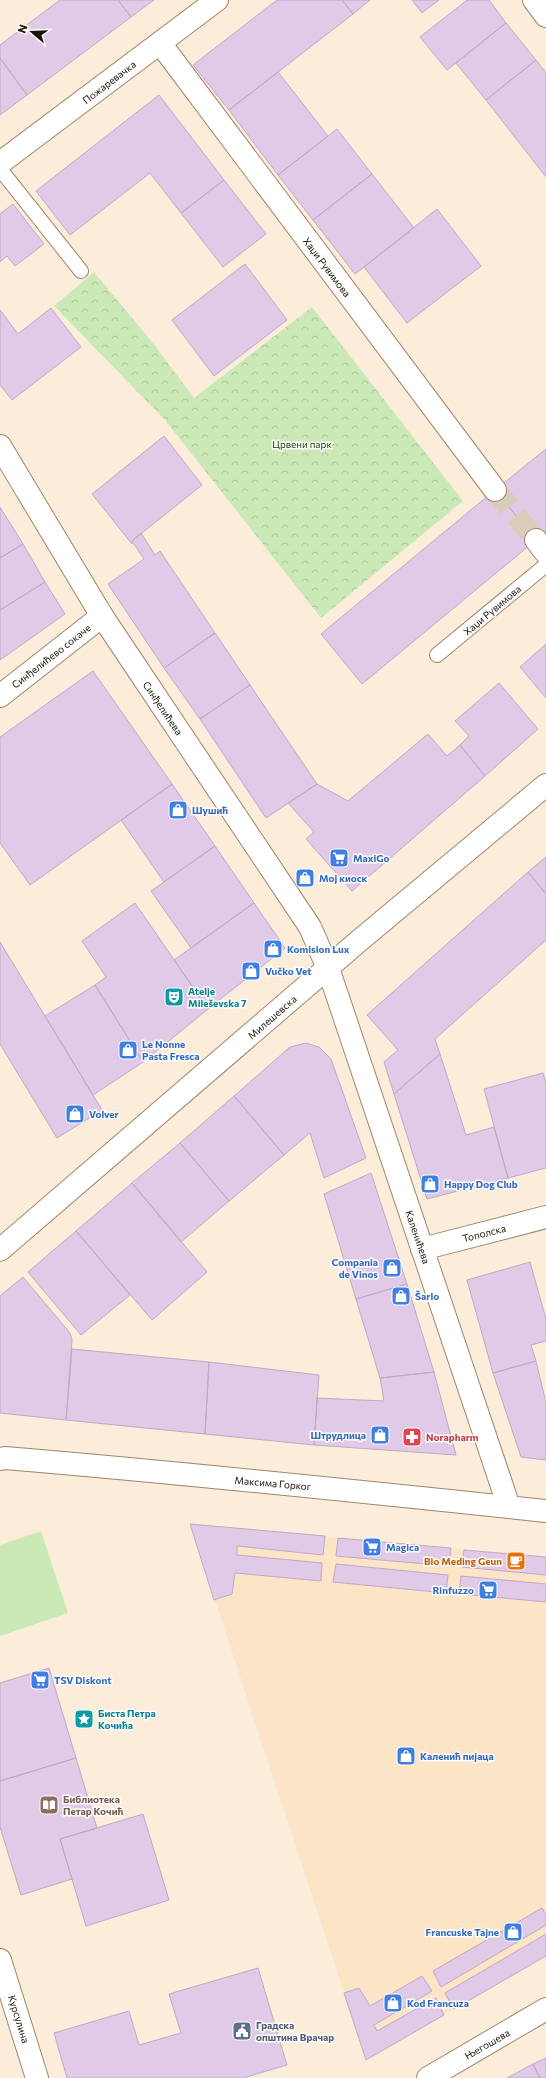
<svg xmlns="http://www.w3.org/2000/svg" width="546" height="2078" viewBox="0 0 546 2078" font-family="Commissioner,sans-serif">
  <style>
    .built { fill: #fce4c7 }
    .park { fill: url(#park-crowns) }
    .garden { fill: #cae9b7 }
    .building { fill: #e0cae8; stroke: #bfa9c7 }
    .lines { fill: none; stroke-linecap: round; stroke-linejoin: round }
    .street-tunnel { stroke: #daccbb; stroke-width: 22; stroke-dasharray: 22 11; stroke-linecap: butt }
    .lane-casing { stroke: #9d866b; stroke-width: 16 }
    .street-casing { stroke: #9d866b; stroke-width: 24 }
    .secondary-casing { stroke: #9d866b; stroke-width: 24 }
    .lane { stroke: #fff; stroke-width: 14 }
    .street { stroke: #fff; stroke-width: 22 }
    .secondary { stroke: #fff; stroke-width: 22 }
    .labels { text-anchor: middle; stroke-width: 3; stroke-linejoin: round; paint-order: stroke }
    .street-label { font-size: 10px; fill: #1a1207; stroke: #fdfdfd }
    .park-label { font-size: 10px; fill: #23400a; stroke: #fdfdfd }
    .shop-label { font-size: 10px; font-weight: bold; fill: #366cbe; stroke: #fdfdfd; text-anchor: start }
    .culture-label { font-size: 10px; font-weight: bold; fill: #0d838f; stroke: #fdfdfd; text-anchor: start }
    .health-label { font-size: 10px; font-weight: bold; fill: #be3a42; stroke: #fdfdfd; text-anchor: start }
    .food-label { font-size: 10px; font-weight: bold; fill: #c56008; stroke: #fdfdfd; text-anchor: end }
    .education-label { font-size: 10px; font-weight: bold; fill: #785e54; stroke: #fdfdfd; text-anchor: start }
    .service-label { font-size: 10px; font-weight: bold; fill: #4e5e75; stroke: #fdfdfd; text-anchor: start }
  </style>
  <defs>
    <pattern id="park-crowns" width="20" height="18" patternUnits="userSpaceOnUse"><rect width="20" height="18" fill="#cae9b7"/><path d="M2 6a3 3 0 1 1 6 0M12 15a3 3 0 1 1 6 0" fill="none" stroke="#adc79c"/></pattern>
  </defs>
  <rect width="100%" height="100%" fill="#fceddb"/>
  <path class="built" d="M190,1524L546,1557V1956L366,2060Z"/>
  <path class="park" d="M94,272L152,342L194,398L312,307L463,501L321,618L165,420L54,306Z"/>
  <path class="garden" d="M41,1531L68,1613L0,1636V1545Z"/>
  <path class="building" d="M60,0H118L131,17L27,95L0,58V45Z
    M118,0H154L131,17Z
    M277,0H342L353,14L229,110L193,65Z
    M342,0H370L353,14Z
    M412,0H439L422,13Z
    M467,0H489L506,23L447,70L420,37Z
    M506,23L536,60L486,100L456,63Z
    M0,58L27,95L0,115Z
    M536,60L546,73V177L486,100Z
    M278,72L328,136L278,175L229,110Z
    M159,95L224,180L181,213L150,173L70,235L36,191Z
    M337,129L372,174L313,220L278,175Z
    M372,174L414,228L355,274L313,220Z
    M224,180L266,234L223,267L181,213Z
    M13,204L44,244L15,266L7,256L0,262V214Z
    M437,209L481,266L407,323L364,267Z
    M245,264L287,320L214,376L172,320Z
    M51,308L81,347L12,400L0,385V310L18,334Z
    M164,436L202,485L132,541V544L92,494Z
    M546,449V532L536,540L495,490Z
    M495,490L536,540L362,684L321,634Z
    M0,507L23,544L0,558Z
    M141,533L155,555L160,551L215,633L164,668L108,584L144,559L132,541Z
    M23,544L45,582L0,610V558Z
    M45,582L65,614L0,660V610Z
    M215,633L250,685L200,719L164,668Z
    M546,644V698L520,667Z
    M93,671L172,784L30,885L0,843V737Z
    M499,683L538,729L485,776L460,745L469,736L455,721Z
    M250,685L317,784L266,818L200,719Z
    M428,734L447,756L460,745L485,776L352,891L306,839L314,832L288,803L317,784L348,801Z
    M172,784L215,846L164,882L121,820Z
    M215,846L254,903L191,948L151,891Z
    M546,857V894L528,872Z
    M528,872L546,894V940L435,1039L440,1054L394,1094L384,1062L398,1050L367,1015Z
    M135,903L208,1009L143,1062L95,985L106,977L82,941Z
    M254,903L285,948L208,1009L174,960Z
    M0,942L102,1110L57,1138L0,1044Z
    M95,985L143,1062L93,1095L45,1016Z
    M306,1043L319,1047L331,1059L366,1158L324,1178L310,1133L284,1155L234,1096L290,1047Z
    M440,1054L466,1135L494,1127L508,1178L427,1199L394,1094Z
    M543,1073L546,1084V1168L508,1178L484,1089Z
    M234,1096L284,1155L229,1201L180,1143Z
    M180,1143L229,1201L181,1242L132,1183Z
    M371,1173L407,1284L356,1299L324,1194Z
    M132,1183L207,1272L152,1320L76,1231Z
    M76,1231L130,1295L81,1335L28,1272Z
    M530,1262L546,1319V1341L531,1345L536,1361L493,1373L467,1280Z
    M23,1277L70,1333L72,1340L66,1420L0,1413V1296Z
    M407,1284L434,1372L380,1378L356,1299Z
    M72,1349L209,1362L205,1434L66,1420Z
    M536,1361L546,1403V1460L521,1457L493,1373Z
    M209,1362L319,1375L314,1445L205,1434Z
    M434,1372L456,1455L314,1445L317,1398L384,1401L380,1378Z
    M190,1524L325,1536L323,1555L237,1546V1555L322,1563L321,1581L235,1573L232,1594L214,1600Z
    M338,1538L451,1548L449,1566L336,1556Z
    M464,1550L546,1557V1575L462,1567Z
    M336,1564L448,1575L446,1593L333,1582Z
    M461,1576L546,1584V1602L459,1594Z
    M49,1668L76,1758L0,1781V1683Z
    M76,1758L97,1828L60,1839L72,1879L21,1895L0,1827V1781Z
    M143,1814L169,1900L86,1926L60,1839Z
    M542,1908L546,1915V1925L441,1987L433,1971Z
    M546,1934V1956L454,2009L445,1993Z
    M258,1968L287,2065L243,2078H67L54,2033L129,2011L139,2045L181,2033L169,1994Z
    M422,1976L432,1991L374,2025L377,2031L436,1998L444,2015L366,2060L344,1993L359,1988L370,2006Z
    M546,2058V2078H540L533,2064Z
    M533,2064L540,2078H507Z"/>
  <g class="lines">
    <path class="street-tunnel" d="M495,490L536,540"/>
    <g class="lane-casing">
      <path id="lane" d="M0,169L81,271
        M437,655L546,565"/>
    </g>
    <g class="street-casing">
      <path id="street" d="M534,0L546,16
        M160,43L495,490
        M0,163L217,0
        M536,540L546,553
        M0,696L102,616
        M422,1249L546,1217
        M428,2078L546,2009"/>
    </g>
    <g class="secondary-casing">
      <path id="secondary" d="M0,446L102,616L310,927L328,968L509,1507
        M0,1250L360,940L546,785
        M0,1459L5,1458C186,1473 366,1492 546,1511
        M0,1960L37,2078"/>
    </g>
    <use href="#lane" class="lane"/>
    <use href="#street" class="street"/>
    <use href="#secondary" class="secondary"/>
  </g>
  <defs>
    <g id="shop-square" transform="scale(1)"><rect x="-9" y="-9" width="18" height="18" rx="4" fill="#3f7fe0" stroke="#fdfdfd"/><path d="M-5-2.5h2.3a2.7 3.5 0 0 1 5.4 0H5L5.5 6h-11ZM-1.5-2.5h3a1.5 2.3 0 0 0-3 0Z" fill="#fff"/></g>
    <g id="supermarket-square" transform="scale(1)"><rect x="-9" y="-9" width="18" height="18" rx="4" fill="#3f7fe0" stroke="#fdfdfd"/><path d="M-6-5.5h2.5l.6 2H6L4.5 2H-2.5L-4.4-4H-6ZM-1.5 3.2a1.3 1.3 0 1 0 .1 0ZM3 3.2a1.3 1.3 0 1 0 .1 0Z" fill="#fff"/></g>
    <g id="theatre-square" transform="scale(1)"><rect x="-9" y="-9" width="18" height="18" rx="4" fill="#0f9aa8" stroke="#fdfdfd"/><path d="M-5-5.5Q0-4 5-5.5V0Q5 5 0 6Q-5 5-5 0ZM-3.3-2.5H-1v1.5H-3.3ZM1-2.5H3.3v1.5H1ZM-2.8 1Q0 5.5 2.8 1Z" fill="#fff"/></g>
    <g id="pharmacy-square" transform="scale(1)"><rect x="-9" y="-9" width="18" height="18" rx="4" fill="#e0444e" stroke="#fdfdfd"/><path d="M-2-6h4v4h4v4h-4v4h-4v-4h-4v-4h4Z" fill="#fff"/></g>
    <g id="cafe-square" transform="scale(1)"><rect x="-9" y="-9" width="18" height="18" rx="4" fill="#e8710a" stroke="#fdfdfd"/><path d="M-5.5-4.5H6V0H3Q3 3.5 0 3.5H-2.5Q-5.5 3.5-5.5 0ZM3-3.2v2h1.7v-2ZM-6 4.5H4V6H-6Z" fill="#fff"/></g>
    <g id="sight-square" transform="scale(1)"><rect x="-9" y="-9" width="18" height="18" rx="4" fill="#0f9aa8" stroke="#fdfdfd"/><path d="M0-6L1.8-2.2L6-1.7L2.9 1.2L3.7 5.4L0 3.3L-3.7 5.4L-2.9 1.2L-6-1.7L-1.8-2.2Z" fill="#fff"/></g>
    <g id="library-square" transform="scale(1)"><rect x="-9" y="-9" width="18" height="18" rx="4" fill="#8d6e63" stroke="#fdfdfd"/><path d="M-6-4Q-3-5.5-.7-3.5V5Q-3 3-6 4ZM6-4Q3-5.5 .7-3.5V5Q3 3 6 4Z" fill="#fff"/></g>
    <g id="civic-square" transform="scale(1)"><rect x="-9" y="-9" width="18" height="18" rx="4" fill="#5c6f8a" stroke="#fdfdfd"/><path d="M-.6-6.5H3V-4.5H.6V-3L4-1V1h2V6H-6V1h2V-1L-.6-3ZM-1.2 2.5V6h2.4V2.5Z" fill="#fff"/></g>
  </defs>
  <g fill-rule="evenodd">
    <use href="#shop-square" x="178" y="810"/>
    <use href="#supermarket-square" x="339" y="858"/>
    <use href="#shop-square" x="305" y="878"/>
    <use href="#shop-square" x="273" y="949"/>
    <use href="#shop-square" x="251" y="971"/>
    <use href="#theatre-square" x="174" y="997"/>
    <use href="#shop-square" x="128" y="1050"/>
    <use href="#shop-square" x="75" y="1114"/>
    <use href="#shop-square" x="430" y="1184"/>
    <use href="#shop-square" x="392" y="1268"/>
    <use href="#shop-square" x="401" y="1296"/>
    <use href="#shop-square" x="380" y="1435"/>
    <use href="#pharmacy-square" x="412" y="1437"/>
    <use href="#supermarket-square" x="372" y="1547"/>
    <use href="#cafe-square" x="516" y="1561"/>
    <use href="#supermarket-square" x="488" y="1590"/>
    <use href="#supermarket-square" x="40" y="1680"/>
    <use href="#sight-square" x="84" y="1719"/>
    <use href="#shop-square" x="406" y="1756"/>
    <use href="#library-square" x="49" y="1805"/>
    <use href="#shop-square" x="513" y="1932"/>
    <use href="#shop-square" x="393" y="2003"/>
    <use href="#civic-square" x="242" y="2031"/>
  </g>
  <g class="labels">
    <g class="street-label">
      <text transform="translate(109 82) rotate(-37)" y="4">Пожаревачка</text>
      <text transform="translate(327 267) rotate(53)" y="4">Хаџи Рувимова</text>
      <text transform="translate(492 610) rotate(-40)" y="4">Хаџи Рувимова</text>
      <text transform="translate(51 656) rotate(-38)" y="4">Синђелићево сокаче</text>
      <text transform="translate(163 708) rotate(56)" y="4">Синђелићева</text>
      <text transform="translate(272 1017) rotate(-41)" y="4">Милешевска</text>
      <text transform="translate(484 1233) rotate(-14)" y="4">Тополска</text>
      <text transform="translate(418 1237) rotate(71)" y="4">Каленићева</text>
      <text transform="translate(273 1483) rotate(5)" y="4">Максима Горког</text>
      <text transform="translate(19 2019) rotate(73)" y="4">Курсулина</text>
      <text transform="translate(487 2044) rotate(-30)" y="4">Његошева</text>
    </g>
    <g class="park-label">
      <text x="302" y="448">Црвени парк</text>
    </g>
    <g class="shop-label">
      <text x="192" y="814">Шушић</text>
      <text x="353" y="862">MaxiGo</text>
      <text x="319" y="882">Мој киоск</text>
      <text x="287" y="953">Komision Lux</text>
      <text x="265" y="975">Vučko Vet</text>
      <text x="142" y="1048">Le Nonne<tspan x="142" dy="12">Pasta Fresca</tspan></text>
      <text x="89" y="1118">Volver</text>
      <text x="444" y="1188">Happy Dog Club</text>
      <text x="378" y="1266" text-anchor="end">Compania<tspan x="378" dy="12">de Vinos</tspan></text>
      <text x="415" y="1300">Šarlo</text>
      <text x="366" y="1439" text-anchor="end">Штрудлица</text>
      <text x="386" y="1551">Magica</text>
      <text x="474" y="1594" text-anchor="end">Rinfuzzo</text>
      <text x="54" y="1684">TSV Diskont</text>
      <text x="420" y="1760">Каленић пијаца</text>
      <text x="499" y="1936" text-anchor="end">Francuske Tajne</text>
      <text x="407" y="2007">Kod Francuza</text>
    </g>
    <g class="culture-label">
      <text x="188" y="995">Atelje<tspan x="188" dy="12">Mileševska 7</tspan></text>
      <text x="98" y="1717">Биста Петра<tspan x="98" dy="12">Кочића</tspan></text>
    </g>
    <g class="health-label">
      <text x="426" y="1441">Norapharm</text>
    </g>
    <g class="food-label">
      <text x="502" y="1565">Bio Meding Geun</text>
    </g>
    <g class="education-label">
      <text x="63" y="1803">Библиотека<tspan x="63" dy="12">Петар Кочић</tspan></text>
    </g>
    <g class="service-label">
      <text x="256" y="2029">Градска<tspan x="256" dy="12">општина Врачар</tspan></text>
    </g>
  </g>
  <g transform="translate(32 32) rotate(289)" stroke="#fdfdfd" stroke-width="3" paint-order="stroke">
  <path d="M0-3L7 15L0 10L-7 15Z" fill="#1a1207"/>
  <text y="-6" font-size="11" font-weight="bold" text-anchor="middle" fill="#1a1207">N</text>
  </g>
</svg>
